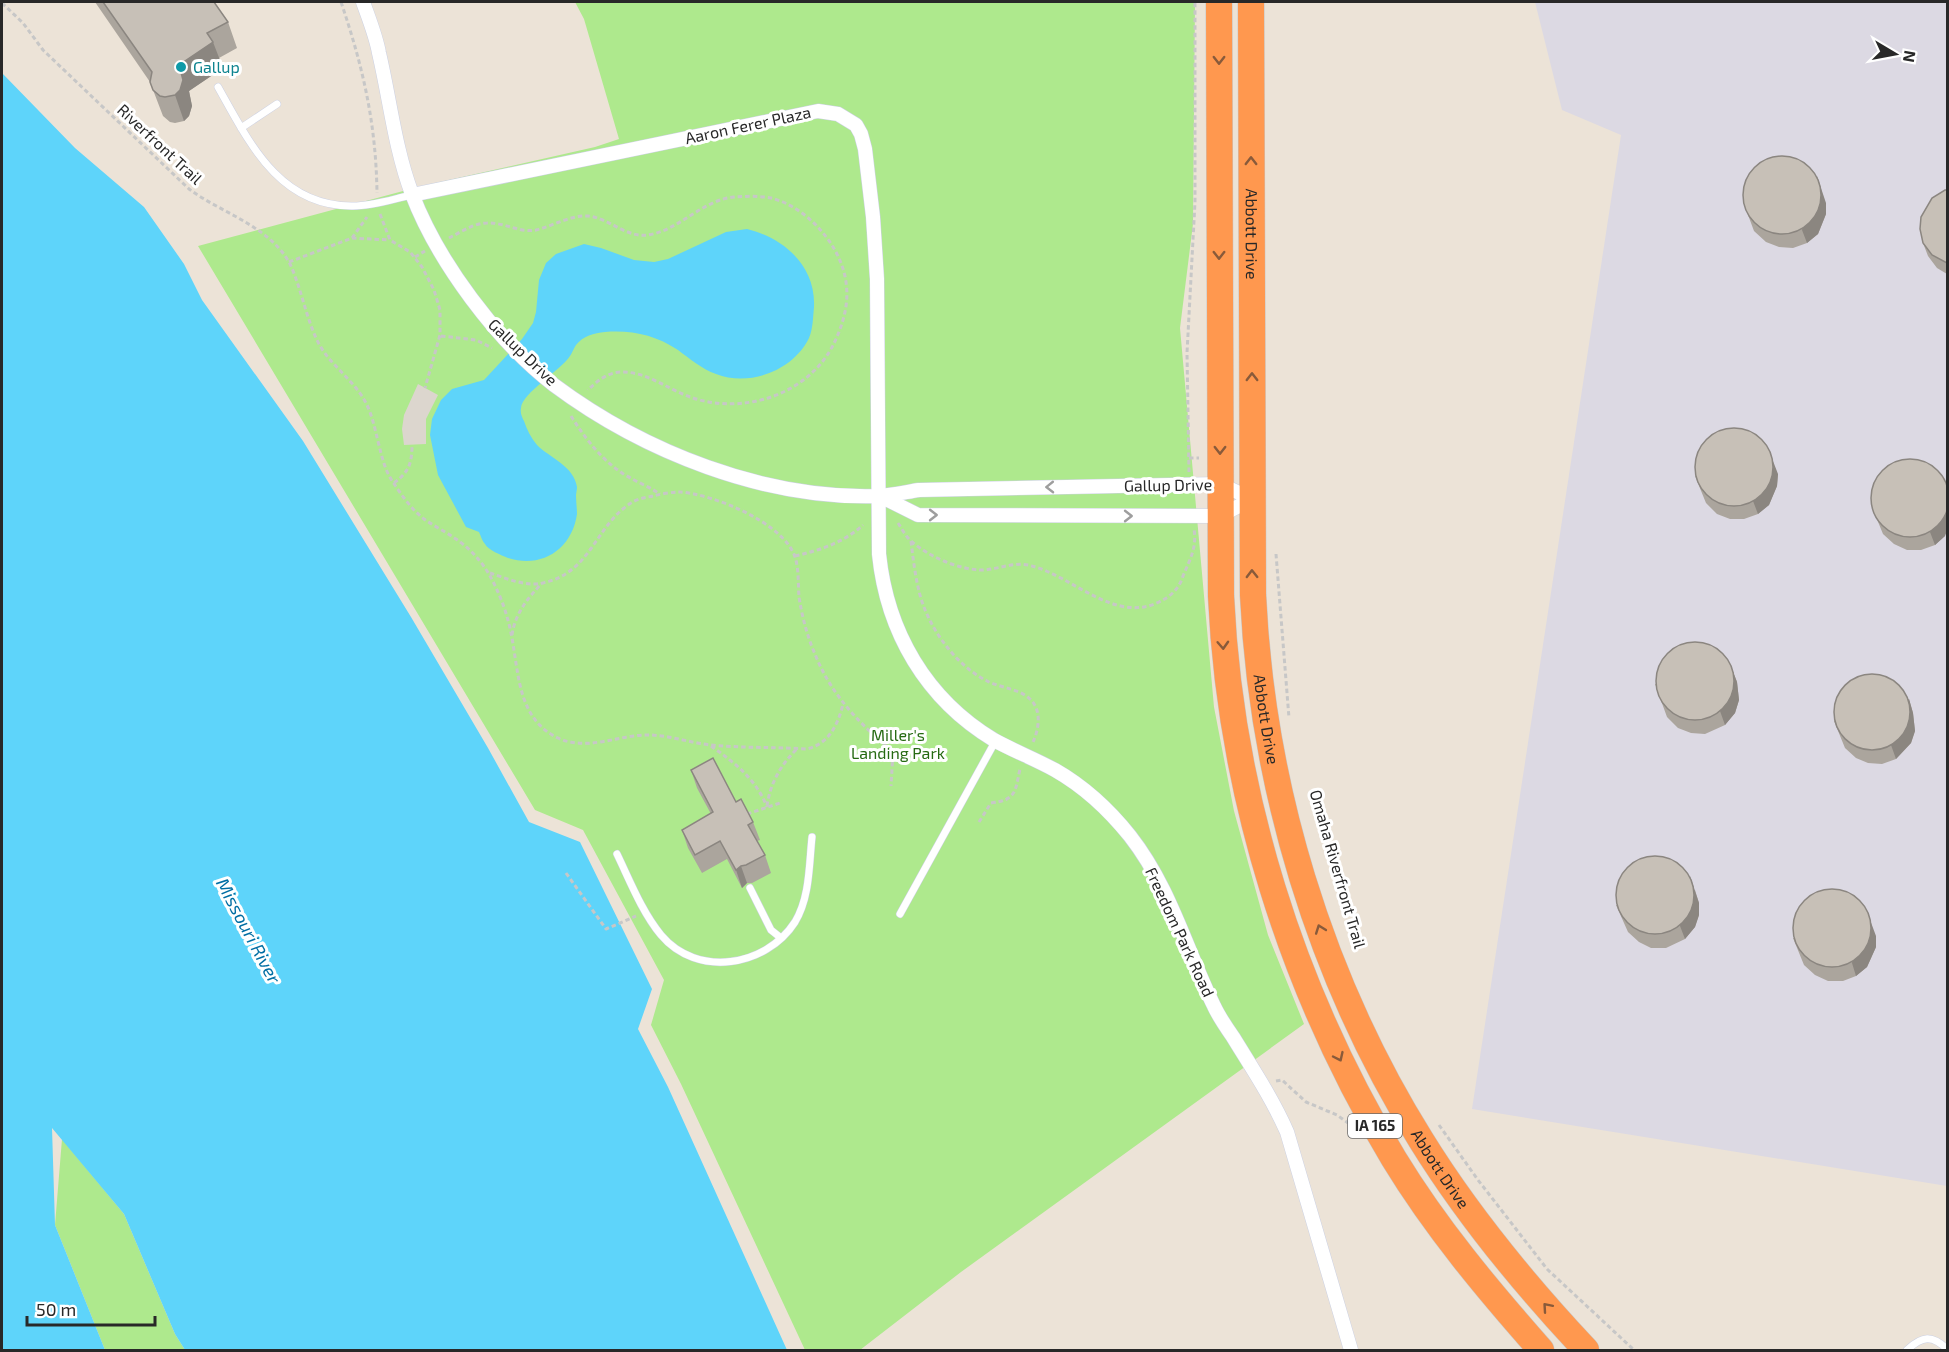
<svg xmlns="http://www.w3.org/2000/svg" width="1949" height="1352" viewBox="0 0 1949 1352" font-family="'Exo 2',sans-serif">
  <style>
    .industrial { fill: #dcd9e3 }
    .green { fill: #aee98d }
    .plaza { fill: #dcd6ce }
    .water { fill: #5ed4fa }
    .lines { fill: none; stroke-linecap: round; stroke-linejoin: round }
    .lane-casing { stroke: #ccd1e3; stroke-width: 8 }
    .street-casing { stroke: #ccd1e3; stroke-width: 15 }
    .highway-casing { stroke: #c7c7c7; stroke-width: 27 }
    .path { stroke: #c7c7c7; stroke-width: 3; stroke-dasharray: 4.5 3; stroke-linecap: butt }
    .lane { stroke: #fff; stroke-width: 7 }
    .street { stroke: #fff; stroke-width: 14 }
    .highway { stroke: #ff984f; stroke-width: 26 }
    .wall { fill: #aba59d }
    .shaded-wall { fill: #8b8680 }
    .building { fill: #c7c0b7; stroke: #8b8680; stroke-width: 1.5 }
    .oneway { stroke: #895a3a }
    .oneway2 { stroke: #9e9e9e }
    .culture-dot { fill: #0f9aa8; stroke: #fff; stroke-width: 2 }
    .labels { text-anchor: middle; stroke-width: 6; stroke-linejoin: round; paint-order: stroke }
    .shield { fill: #fff; stroke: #686868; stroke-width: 1.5 }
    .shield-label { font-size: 15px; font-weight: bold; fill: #282828 }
    .culture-label { font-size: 16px; fill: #0d838f; stroke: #fff; text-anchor: start }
    .street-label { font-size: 16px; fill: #282828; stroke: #fff }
    .park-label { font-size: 16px; fill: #266a12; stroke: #fff }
    .water-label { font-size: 18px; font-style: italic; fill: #006ea3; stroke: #fff }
  </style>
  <rect width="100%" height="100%" fill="#ece3d7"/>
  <path class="industrial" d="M1535,2H1947V1186L1472,1109L1621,135L1562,110Z"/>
  <path class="green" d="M575,2H1195L1193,224L1180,328L1214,707L1234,811L1268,935L1304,1024L961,1272L860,1350H805L681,1084L651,1025L664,980L583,830L535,810L198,246L418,187L595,147L619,139L584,19Z
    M62,1139L124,1214L175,1334L185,1350H105L55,1225Z"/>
  <path class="plaza" d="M418,384L438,395L426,419V444L404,445L402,429L404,415Z"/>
  <path class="water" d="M2,73L75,148L144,207L184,264L202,300L303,441L411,617L488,748L529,822L580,842L652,989L638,1029L668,1087L787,1350H185L175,1334L124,1214L52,1128L55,1225L105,1350H2Z
    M747,229C784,238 816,266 814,307C813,317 813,329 809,338C793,371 749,387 716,374C702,369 690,359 678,350C655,335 632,330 605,332C594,333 583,336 576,345C574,348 572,353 570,356C561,370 522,393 521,408C520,413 522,417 524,421C527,430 531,438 537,445C550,458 574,466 577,487C577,490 576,493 576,496C576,502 577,508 577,514C572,549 542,569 508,558C501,555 488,550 485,544C482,541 481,536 479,532L466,527L438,475L430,435L432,419L441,400L452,389L484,380L522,339L533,323L536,312L539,280L546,263L556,254L584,244L601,248L634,260L654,262L668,259L726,232Z"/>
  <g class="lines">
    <g class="lane-casing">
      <path id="lane" d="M218,87C249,142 279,207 353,206C373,206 393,199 412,195
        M241,128L277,104
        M617,854C630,881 642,912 661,935C697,978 766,967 795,922C810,897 809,865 812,837
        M750,888L771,930L781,938
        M900,914L996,740
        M1907,1350C1922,1336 1932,1334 1948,1350"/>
    </g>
    <g class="street-casing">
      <path id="street" d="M363,2C369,19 376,36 379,53C390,100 395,149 412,194C438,262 497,341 554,385C644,452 765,500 879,496C892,495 906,492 919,490L1220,484L1252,499
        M412,195L818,111L838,114L856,125L861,134L865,149L873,217L877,279L879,554C887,632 926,699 994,740C1014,751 1035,759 1055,770C1083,786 1110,811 1130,836C1170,887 1186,949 1214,1006C1219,1017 1226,1027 1233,1037C1252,1068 1272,1098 1287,1132L1351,1350
        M880,496L918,515L1220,516L1252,499"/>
    </g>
    <g class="highway-casing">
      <g id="highway">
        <path d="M1219,2L1221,596C1230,794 1292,990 1394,1159C1436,1228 1488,1290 1541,1350"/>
        <path id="s1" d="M1251,2L1253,595C1262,786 1320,978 1421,1140C1468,1216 1525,1285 1586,1350"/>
      </g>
    </g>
    <path class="path" d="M341,2C363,67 376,123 377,193
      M2,3L23,23L43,50L189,189C221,213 270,226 290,264C302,290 306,319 319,344C331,366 354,380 366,403C377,424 379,460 391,479C400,493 411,509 424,519C434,526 446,532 456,539C475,552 488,569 497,590C505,607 510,625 513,644C519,679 520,720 558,738C588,752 619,734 651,735C672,736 691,743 711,745C742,748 774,747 806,749C828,745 838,725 843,704
      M380,214L390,240L410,252L422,267L434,290L440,310V335L425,388
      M352,238L389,240
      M449,238C461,232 474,223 487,223C504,222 519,233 536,230C553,226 570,215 588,216C609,218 626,238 648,235C680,230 702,200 734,197C746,196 760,196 771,198C807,207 841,245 846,282C849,302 844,321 836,339C812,395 740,418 685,395C665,387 646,372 622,372C608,372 597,381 588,390
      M415,257L425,251
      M289,262L352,238L367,217
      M441,336L476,340L492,348
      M571,416C585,438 600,458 622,473C634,481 648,486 660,494
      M1189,458H1199
      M1189,472L1187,353L1195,202V2
      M394,483C409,472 412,463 412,445
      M898,523C902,529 906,537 912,542C930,557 959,570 983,570C1000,569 1015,561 1032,566C1072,576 1115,624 1159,602C1171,596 1179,589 1183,576C1190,559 1197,548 1194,529
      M911,541C913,558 915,575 919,591C927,626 955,665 987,681C1000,688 1018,688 1030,699C1042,710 1039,729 1033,742
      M1276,554L1289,718
      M795,556C820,550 843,543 863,525
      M490,573C505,578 526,587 543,583C591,572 594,529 628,505C635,499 644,498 653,496C661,494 672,492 680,492C713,494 784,523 795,557C799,569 798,584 799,597C802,616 807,636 815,654C831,695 860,724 893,752L891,786
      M512,635C515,614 527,599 542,583
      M711,746C735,763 756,779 767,807
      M767,806C770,784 781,764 797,749
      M747,814L780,803
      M979,822L991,803C1017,800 1015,791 1020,769
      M566,873L606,929L636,916
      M1276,1081L1282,1080L1306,1102L1337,1115L1348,1123
      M1439,1125L1478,1180L1547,1269L1634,1350"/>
    <use href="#lane" class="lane"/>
    <use href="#street" class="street"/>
    <use href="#highway" class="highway"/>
  </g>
  <path class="wall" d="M95,2H214L228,22L237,48L219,58L223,68L189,91L192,106L189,116L184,121L175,123L170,122L163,116L150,82Z
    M1947,190V274L1937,268L1928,256L1923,243Z
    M1826,203V214L1818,234L1807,243L1793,248L1779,247L1766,242L1754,231L1744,204Z
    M1778,474L1777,486L1769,505L1758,514L1744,519H1730L1717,514L1706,503L1695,476Z
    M1872,507L1945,536L1935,545L1921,550H1907L1894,544L1883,534Z
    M1732,669L1737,682L1739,700L1735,713L1725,725L1705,734L1691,733L1678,728L1667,717L1655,684Z
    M1909,699L1913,713L1915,731L1911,743L1896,759L1882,764L1868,763L1856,758L1845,748L1834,721Z
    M691,770L736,802L753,822L760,840L757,841L765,855L771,873L752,883H747L742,888L727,859L702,873L688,848L682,830L711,814L697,788Z
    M1695,890L1699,903V915L1695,927L1685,939L1666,948H1651L1639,942L1628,932L1616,905Z
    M1876,936V947L1867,967L1856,976L1843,981H1828L1815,975L1804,965L1793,938Z"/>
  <path class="shaded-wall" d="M213,42L223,68L189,91L192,106L189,116L184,121L175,95L179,65Z
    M1817,176L1826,203V214L1818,234L1807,243L1802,230Z
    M1768,448L1778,474L1777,486L1769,505L1758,514L1753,501Z
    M1947,507V531L1945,536L1935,545L1930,532Z
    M1732,669L1737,682L1739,700L1735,713L1725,725L1720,711Z
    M1909,699L1913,713L1915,731L1911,743L1896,759L1891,745Z
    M741,866L747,883L742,888L736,870Z
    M1690,876L1699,903V915L1695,927L1685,939L1680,926Z
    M1866,909L1876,936V947L1867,967L1856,976L1852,963Z"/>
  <path class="building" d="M103,2H214L228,22L207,33L213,42L179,65L183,80L180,90L175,95L165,97L160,96L153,90L150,82L152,72Z
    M1743 195a39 39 0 1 1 78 0a39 39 0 1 1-78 0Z
    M1945,190H1947V263L1932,255L1923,243L1920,229L1921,217L1932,198Z
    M1695 467a39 39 0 1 1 78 0a39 39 0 1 1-78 0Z
    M1871 498a39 39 0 1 1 78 0a39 39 0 1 1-78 0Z
    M1656 681a39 39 0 1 1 78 0a39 39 0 1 1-78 0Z
    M1834 712a38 38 0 1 1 76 0a38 38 0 1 1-76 0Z
    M713,758L736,802L741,799L753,822L748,825L765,855L746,865L741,866L736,870L720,841L695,855L682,830L713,812L691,770Z
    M1616 895a39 39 0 1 1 78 0a39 39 0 1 1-78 0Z
    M1793 928a39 39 0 1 1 78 0a39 39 0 1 1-78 0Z"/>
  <defs><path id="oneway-chevron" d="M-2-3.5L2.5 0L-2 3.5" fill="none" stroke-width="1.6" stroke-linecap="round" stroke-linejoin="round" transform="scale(1.5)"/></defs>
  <g class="oneway">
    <use href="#oneway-chevron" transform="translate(1219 60) rotate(90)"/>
    <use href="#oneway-chevron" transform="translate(1251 161) rotate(-90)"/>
    <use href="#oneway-chevron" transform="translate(1219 255) rotate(90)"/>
    <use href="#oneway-chevron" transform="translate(1252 377) rotate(-90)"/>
    <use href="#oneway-chevron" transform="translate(1220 450) rotate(90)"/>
    <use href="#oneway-chevron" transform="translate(1252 574) rotate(-91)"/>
    <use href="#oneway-chevron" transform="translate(1223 645) rotate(87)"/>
    <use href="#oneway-chevron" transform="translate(1320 929) rotate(-110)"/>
    <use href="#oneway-chevron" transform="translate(1339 1057) rotate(65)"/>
    <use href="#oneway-chevron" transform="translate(1547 1307) rotate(-131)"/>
  </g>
  <g class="oneway2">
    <use href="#oneway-chevron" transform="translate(1050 487) rotate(179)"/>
    <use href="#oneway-chevron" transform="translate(933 515)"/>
    <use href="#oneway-chevron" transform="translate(1128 516)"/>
  </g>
  <circle class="culture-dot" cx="181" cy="67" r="6"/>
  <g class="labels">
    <rect class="shield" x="1348" y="1114" width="54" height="24" rx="4.5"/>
    <g class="shield-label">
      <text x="1375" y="1131">IA 165</text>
    </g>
    <g class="culture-label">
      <text x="193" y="73">Gallup</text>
    </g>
    <g class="street-label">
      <text transform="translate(748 125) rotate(-12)" y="6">Aaron Ferer Plaza</text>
      <text transform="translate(160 144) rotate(43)" y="6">Riverfront Trail</text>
      <text dy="6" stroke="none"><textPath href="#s1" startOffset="232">Abbott Drive</textPath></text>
      <text transform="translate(523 352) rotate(44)" y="6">Gallup Drive</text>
      <text transform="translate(1168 485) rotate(-1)" y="6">Gallup Drive</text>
      <text dy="6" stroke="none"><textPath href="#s1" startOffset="718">Abbott Drive</textPath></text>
      <text transform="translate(1338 869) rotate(74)" y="6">Omaha Riverfront Trail</text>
      <text transform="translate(1180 932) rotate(65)" y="6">Freedom Park Road</text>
      <text dy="6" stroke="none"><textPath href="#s1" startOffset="1204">Abbott Drive</textPath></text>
    </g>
    <g class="park-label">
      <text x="898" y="741">Miller's<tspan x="898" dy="18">Landing Park</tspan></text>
    </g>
    <g class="water-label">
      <text transform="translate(248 931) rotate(62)" y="6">Missouri River</text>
    </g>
  </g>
  <rect width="1949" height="1352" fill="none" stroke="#282828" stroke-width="6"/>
  <g transform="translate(1895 54) rotate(100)" stroke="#ffffff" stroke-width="4.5" paint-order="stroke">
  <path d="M0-4.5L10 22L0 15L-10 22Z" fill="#282828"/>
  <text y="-9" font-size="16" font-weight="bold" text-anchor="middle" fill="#282828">N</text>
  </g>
  <path d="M27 1316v9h128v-9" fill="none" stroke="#282828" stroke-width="3"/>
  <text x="36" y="1316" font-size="18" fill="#282828" stroke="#ffffff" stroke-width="4.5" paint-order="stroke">50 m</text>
</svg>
